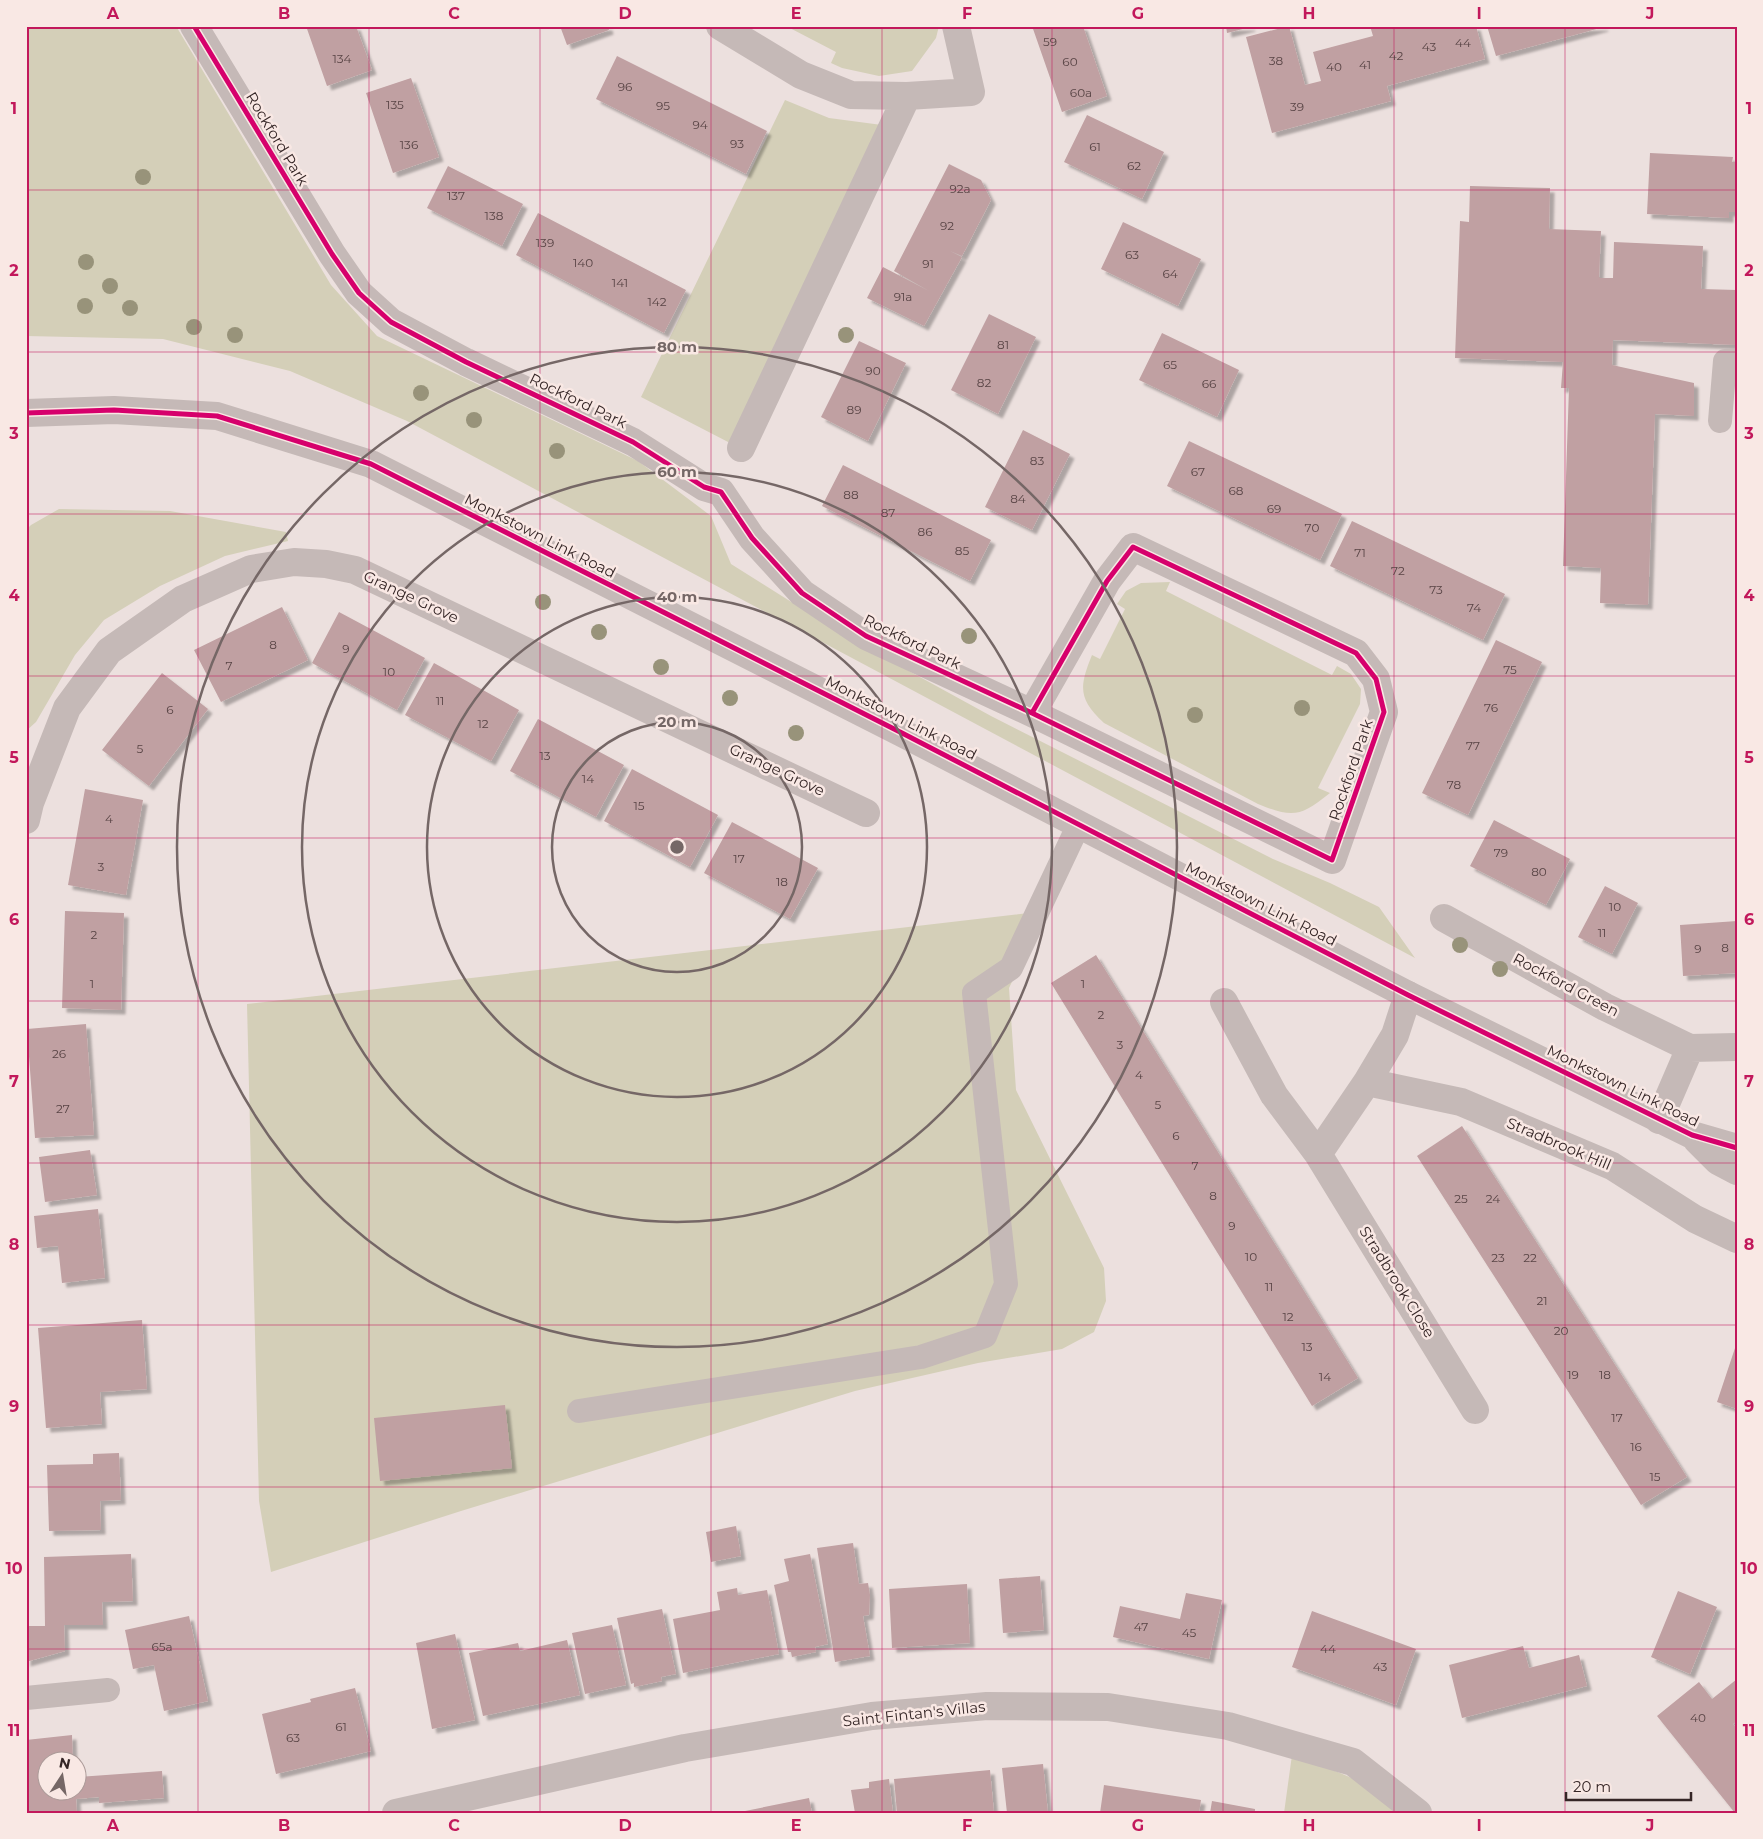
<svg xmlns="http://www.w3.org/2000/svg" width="1763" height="1839" viewBox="0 0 1763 1839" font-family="Montserrat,sans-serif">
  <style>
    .green { fill: #d4cfb8 }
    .building { fill: #c0a0a2; filter: url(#shadow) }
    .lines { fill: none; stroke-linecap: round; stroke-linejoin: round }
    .service { stroke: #c5b9b7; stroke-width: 24 }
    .minor { stroke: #c5b9b7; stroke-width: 28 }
    .tertiary { stroke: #c5b9b7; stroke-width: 28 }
    .cycleway-casing { stroke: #f9e8e4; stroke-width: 8 }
    .cycleway { stroke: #d6006c; stroke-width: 5 }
    .tree { fill: #98937a }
    .grid { fill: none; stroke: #c2185b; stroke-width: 1; stroke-opacity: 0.55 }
    .ring { fill: none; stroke: #756766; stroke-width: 2.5 }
    .labels { text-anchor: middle; stroke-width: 5; stroke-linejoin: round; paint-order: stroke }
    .number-label { font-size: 12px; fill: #584445 }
    .street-label { font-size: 15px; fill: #352626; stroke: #f9e8e4 }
    .centre { fill: #756766; stroke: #f9e8e4; stroke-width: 2.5 }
    .ring-label { font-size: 15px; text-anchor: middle; font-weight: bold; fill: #756766; stroke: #f9e8e4; stroke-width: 5; stroke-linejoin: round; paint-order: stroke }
    .neatline { fill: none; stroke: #c2185b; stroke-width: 2 }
    .grid-label { font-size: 16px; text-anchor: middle; font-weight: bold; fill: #c2185b }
  </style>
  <defs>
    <filter id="shadow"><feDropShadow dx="4.5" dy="4.5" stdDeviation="1" flood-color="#0004"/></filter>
  </defs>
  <rect width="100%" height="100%" fill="#ece0de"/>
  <path class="green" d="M26,26H176L331,285L377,336L638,461L711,516L731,564L847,637L991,716L1273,859L1330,883L1379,907L1415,958L407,421L290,371L163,339L26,336Z
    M786,26H939L936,38L912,71L879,76L842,68L831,63L836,52Z
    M785,100L829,118L882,125L730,443L641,397Z
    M59,509L170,511L286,532L288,541L225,556L160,586L104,620L75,655L36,722L26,731V530L31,525Z
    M1170,582L1166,591L1332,675L1337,666L1351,674L1361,689L1360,704L1318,788L1330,793C1300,817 1293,818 1258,804L1104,723C1078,699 1079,687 1092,655L1100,659L1125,609L1117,604L1126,591L1141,583Z
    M1046,911L1009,988L1016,1090L1104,1268L1106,1301L1094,1332L1062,1349L978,1363L855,1391L461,1511L271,1572L259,1501L247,1004Z
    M1292,1755C1329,1768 1378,1785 1405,1813H1284Z"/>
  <path class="building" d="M306,26H356L372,70L327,86Z
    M560,26H608L609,30L567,45Z
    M1032,26H1083L1107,96L1062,112Z
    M1226,26H1251V27L1227,33Z
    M1289,26L1305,85L1321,81L1313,52L1373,36L1370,26H1476L1485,59L1387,86L1391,101L1272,133L1246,37Z
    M1487,26H1604V27L1496,56Z
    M617,56L767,131L746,174L596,99Z
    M411,78L439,157L393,173L366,93Z
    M1087,115L1164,152L1142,199L1064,162Z
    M1650,153L1733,157L1732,162H1737V212H1729V218L1647,214Z
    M949,164L981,180L991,200L962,256L950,251L962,257L924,326L867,298L883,267L929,291L894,271Z
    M448,166L523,204L502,246L427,208Z
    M1470,186L1550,188L1549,229L1601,231L1599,278H1613L1614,242L1703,246L1701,289L1737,290V345L1613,340L1612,365L1694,383V416L1655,414L1648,605L1600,603L1601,568L1563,566L1569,388H1561L1563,362L1455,358L1460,221L1469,222Z
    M538,213L686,290L664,333L516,255Z
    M1123,222L1201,259L1178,306L1101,269Z
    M989,314L1036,337L998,414L951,390Z
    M1162,333L1239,370L1217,417L1139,380Z
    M859,341L906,363L868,441L821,417Z
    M1023,430L1070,454L1032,530L985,507Z
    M1189,441L1342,514L1320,560L1167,486Z
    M843,465L991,540L970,581L822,506Z
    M1352,521L1505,594L1483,640L1330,566Z
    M282,607L308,660L221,702L194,650Z
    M339,612L425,658L397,710L312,663Z
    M1496,640L1542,662L1468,815L1422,793Z
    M434,663L519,710L491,761L405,715Z
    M162,673L208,709L149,786L102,750Z
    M538,719L624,765L596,817L510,771Z
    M632,769L718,815L690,867L604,821Z
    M85,789L143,800L126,895L68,885Z
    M1494,820L1570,859L1546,905L1470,866Z
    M732,822L818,868L790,919L704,873Z
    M1605,886L1638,903L1612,954L1578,937Z
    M65,911L124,913L121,1010L62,1008Z
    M1737,921V973L1683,976L1680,925Z
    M1096,955L1358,1378L1312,1406L1051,983Z
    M86,1024L94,1135L35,1138L27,1029Z
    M1462,1126L1687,1477L1641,1505L1417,1156Z
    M90,1150L97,1195L45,1202L39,1157Z
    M98,1209L105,1278L62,1283L58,1246L37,1248L34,1216Z
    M142,1320L147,1389L100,1392L102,1424L46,1428L38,1328Z
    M1736,1345H1737V1409L1717,1402Z
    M505,1405L512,1468L380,1481L374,1418Z
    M119,1453L121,1500L100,1501L101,1530L49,1531L47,1465L93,1464V1454Z
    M736,1526L741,1556L711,1562L706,1532Z
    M853,1543L859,1584L868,1583L870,1595L869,1615L863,1616L870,1656L835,1662L817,1548Z
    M131,1554L133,1601L102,1602L103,1625H64L65,1651L26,1662V1626H45L44,1557Z
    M810,1554L828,1644L815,1647L816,1652L792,1657L791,1652H788L774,1585L789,1581L784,1559Z
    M1040,1576L1044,1630L1003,1633L999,1579Z
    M967,1584L970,1643L892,1648L889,1589Z
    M737,1588L738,1595L767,1590L779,1654L683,1673L673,1619L720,1610L717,1592Z
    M1678,1591L1717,1607L1690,1674L1651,1657Z
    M1186,1593L1222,1600L1209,1659L1113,1637L1120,1606L1180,1619Z
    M662,1609L676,1674L661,1677L662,1681L634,1687V1683L631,1684L617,1618Z
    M1312,1611L1416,1649L1396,1705L1292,1667Z
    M189,1616L208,1701L164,1711L154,1665L133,1669L125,1630Z
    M612,1625L626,1685L585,1694L572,1633Z
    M455,1634L475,1720L432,1729L416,1643Z
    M567,1640L580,1695L483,1716L469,1653L518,1643L520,1651Z
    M1523,1646L1529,1668L1579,1655L1587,1686L1462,1718L1449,1665Z
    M1737,1679V1721L1733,1724L1737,1728V1813H1735L1657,1716L1699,1682L1712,1699Z
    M355,1688L371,1751L276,1774L262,1714L311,1702L310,1699Z
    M72,1735L73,1762H48V1792H78V1777L162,1771L164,1798L99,1803V1797L76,1799L77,1813H26V1740Z
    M1043,1764L1048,1813H1007L1002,1768Z
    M990,1770L994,1813H897L894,1779Z
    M889,1779L893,1813H855L851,1790L869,1788V1782Z
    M1104,1785L1201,1800L1199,1813H1100Z
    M809,1798L812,1813H740V1812Z
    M1212,1801L1255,1809V1813H1210Z"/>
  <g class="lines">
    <path class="service" d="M1720,421L1725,361H1737
      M579,1411L921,1357L985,1336L1006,1284L974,993L1011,968L1079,824
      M26,1698L108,1690"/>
    <path class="minor" d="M194,26L332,254L359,293L391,322L466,362L633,442L704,487L721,492L752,538L802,593L866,636L1032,713L1332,860L1384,712L1376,679L1356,653L1133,547L1107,581L1032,713
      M720,26L801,75L851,95L907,96L971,92L956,26
      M741,448L907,96
      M26,820L30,803L67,708L109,651L183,599L251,569L294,562L326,564L355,570L866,813
      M1444,918L1605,1007L1690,1048L1737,1047
      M1224,1002L1274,1095L1318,1154L1475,1410
      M1367,1082L1461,1102L1612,1166L1695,1219L1737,1239
      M1659,1120L1690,1048
      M1318,1154L1367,1082L1395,1035L1408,995
      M396,1813L685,1748L872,1716L987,1706L1108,1707L1228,1726L1353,1762L1418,1813"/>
    <path class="tertiary" d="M26,413L114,410L217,416L371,464L902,733L1408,995L1692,1135L1737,1148
      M1697,1140L1718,1161L1737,1171"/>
    <g class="cycleway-casing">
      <path id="cycleway" d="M194,26L332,254L359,293L391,322L466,362L633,442L704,487L721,492L752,538L802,593L866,636L1032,713L1332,860L1384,712L1376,679L1356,653L1133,547L1107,581L1032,713
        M26,413L114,410L217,416L371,464L902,733L1408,995L1692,1135L1737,1148"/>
    </g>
    <use href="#cycleway" class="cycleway"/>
  </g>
  <g class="tree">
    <circle cx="143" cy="177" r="8"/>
    <circle cx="86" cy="262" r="8"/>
    <circle cx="110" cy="286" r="8"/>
    <circle cx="85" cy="306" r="8"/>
    <circle cx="130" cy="308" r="8"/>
    <circle cx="194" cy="327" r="8"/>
    <circle cx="235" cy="335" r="8"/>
    <circle cx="846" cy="335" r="8"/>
    <circle cx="421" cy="393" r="8"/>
    <circle cx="474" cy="420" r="8"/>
    <circle cx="557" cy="451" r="8"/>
    <circle cx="543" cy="602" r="8"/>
    <circle cx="599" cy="632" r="8"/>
    <circle cx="969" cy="636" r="8"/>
    <circle cx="661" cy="667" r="8"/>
    <circle cx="730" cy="698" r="8"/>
    <circle cx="1302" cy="708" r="8"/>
    <circle cx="1195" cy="715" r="8"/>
    <circle cx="796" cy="733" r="8"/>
    <circle cx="1460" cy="945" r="8"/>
    <circle cx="1500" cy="969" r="8"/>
  </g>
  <path class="grid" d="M198,26V1813M369,26V1813M540,26V1813M711,26V1813M882,26V1813M1052,26V1813M1223,26V1813M1394,26V1813M1565,26V1813M26,190H1737M26,352H1737M26,514H1737M26,676H1737M26,838H1737M26,1001H1737M26,1163H1737M26,1325H1737M26,1487H1737M26,1649H1737"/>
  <g class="ring">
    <circle cx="677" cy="847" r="125"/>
    <circle cx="677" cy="847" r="250"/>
    <circle cx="677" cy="847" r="375"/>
    <circle cx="677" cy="847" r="500"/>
  </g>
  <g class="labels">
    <g class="number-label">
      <text x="1050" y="46">59</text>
      <text x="1463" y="47">44</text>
      <text x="1429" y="51">43</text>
      <text x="1396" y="60">42</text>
      <text x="342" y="63">134</text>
      <text x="1276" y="65">38</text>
      <text x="1070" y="66">60</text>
      <text x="1365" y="69">41</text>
      <text x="1334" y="71">40</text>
      <text x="625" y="91">96</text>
      <text x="1081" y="97">60a</text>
      <text x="395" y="109">135</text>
      <text x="663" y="110">95</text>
      <text x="1297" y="111">39</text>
      <text x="700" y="129">94</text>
      <text x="737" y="148">93</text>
      <text x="409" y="149">136</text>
      <text x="1095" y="151">61</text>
      <text x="1134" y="170">62</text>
      <text x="960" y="193">92a</text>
      <text x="456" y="200">137</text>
      <text x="494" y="220">138</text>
      <text x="947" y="230">92</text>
      <text x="545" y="247">139</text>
      <text x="1132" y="259">63</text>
      <text x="583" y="267">140</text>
      <text x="928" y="268">91</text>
      <text x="1170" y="278">64</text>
      <text x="620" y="287">141</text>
      <text x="903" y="301">91a</text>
      <text x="657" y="306">142</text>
      <text x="1003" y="349">81</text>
      <text x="1170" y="369">65</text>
      <text x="873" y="375">90</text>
      <text x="984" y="387">82</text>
      <text x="1209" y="388">66</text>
      <text x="854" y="414">89</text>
      <text x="1037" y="465">83</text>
      <text x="1198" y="476">67</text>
      <text x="1236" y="495">68</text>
      <text x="851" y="499">88</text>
      <text x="1018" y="503">84</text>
      <text x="1274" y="513">69</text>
      <text x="888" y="517">87</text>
      <text x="1312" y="532">70</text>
      <text x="925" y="536">86</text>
      <text x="962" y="555">85</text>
      <text x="1360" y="557">71</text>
      <text x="1398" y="575">72</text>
      <text x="1436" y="594">73</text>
      <text x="1474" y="612">74</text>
      <text x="273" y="649">8</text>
      <text x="346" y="653">9</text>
      <text x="229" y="670">7</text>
      <text x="1510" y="674">75</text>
      <text x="389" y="676">10</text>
      <text x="440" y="705">11</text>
      <text x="1491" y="712">76</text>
      <text x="170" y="714">6</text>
      <text x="483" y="728">12</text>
      <text x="1473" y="750">77</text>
      <text x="140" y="753">5</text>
      <text x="545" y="760">13</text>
      <text x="588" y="783">14</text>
      <text x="1454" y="789">78</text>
      <text x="639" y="810">15</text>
      <text x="109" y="823">4</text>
      <text x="1501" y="857">79</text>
      <text x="739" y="863">17</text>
      <text x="101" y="871">3</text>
      <text x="1539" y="876">80</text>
      <text x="782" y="886">18</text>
      <text x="1615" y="911">10</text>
      <text x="1602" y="937">11</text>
      <text x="94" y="939">2</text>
      <text x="1725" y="952">8</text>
      <text x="1698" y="953">9</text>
      <text x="92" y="988">1</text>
      <text x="1083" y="988">1</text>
      <text x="1101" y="1019">2</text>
      <text x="1120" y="1049">3</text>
      <text x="59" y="1058">26</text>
      <text x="1139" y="1079">4</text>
      <text x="1158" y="1109">5</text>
      <text x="63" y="1113">27</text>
      <text x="1176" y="1140">6</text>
      <text x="1195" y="1170">7</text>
      <text x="1213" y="1200">8</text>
      <text x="1461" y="1203">25</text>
      <text x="1493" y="1203">24</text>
      <text x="1232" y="1230">9</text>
      <text x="1251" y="1261">10</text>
      <text x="1498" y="1262">23</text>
      <text x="1530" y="1262">22</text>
      <text x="1269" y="1291">11</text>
      <text x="1542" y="1305">21</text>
      <text x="1288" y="1321">12</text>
      <text x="1561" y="1335">20</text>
      <text x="1307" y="1351">13</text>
      <text x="1573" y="1379">19</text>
      <text x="1605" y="1379">18</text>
      <text x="1325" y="1381">14</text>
      <text x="1617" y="1422">17</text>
      <text x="1636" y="1451">16</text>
      <text x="1655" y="1481">15</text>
      <text x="1141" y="1631">47</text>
      <text x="1189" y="1637">45</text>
      <text x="162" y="1651">65a</text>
      <text x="1328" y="1653">44</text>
      <text x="1380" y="1671">43</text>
      <text x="1698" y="1722">40</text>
      <text x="341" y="1731">61</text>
      <text x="293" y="1742">63</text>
    </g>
    <g class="street-label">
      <text transform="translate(277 139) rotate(59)" y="5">Rockford Park</text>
      <text transform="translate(578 401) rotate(26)" y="5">Rockford Park</text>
      <text transform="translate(540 536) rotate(27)" y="5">Monkstown Link Road</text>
      <text transform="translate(411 597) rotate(25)" y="5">Grange Grove</text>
      <text transform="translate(912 642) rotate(26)" y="5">Rockford Park</text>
      <text transform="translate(901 718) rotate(27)" y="5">Monkstown Link Road</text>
      <text transform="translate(777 770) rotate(25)" y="5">Grange Grove</text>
      <text transform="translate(1351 770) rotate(-71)" y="5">Rockford Park</text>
      <text transform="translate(1261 904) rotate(27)" y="5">Monkstown Link Road</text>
      <text transform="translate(1566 985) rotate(28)" y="5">Rockford Green</text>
      <text transform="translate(1623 1086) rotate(26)" y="5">Monkstown Link Road</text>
      <text transform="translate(1559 1144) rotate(23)" y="5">Stradbrook Hill</text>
      <text transform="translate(1397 1282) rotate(58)" y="5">Stradbrook Close</text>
      <text transform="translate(914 1714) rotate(-6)" y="5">Saint Fintan's Villas</text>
    </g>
  </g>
  <circle cx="677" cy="847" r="8" class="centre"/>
  <g class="ring-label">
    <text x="677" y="352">80 m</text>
    <text x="677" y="477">60 m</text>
    <text x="677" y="602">40 m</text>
    <text x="677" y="727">20 m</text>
  </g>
  <rect width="1763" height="1839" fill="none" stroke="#f9e8e4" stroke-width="55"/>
  <g transform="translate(62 1776) rotate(12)"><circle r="24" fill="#f9e8e4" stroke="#ab9a98"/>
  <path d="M0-4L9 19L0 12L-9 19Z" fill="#756766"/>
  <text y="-8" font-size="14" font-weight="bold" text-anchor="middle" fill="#352626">N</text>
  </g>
  <path d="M1566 1792v8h125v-8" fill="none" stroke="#352626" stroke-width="2.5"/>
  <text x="1573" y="1792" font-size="15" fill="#352626" stroke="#f9e8e4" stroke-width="4" paint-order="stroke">20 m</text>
  <rect x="28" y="28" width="1708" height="1784" class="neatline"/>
  <g class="grid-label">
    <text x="113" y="19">A</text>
    <text x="284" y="19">B</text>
    <text x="454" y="19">C</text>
    <text x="625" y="19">D</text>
    <text x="796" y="19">E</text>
    <text x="967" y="19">F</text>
    <text x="1138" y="19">G</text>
    <text x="1309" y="19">H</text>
    <text x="1479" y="19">I</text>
    <text x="1650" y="19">J</text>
    <text x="14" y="114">1</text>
    <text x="1749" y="114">1</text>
    <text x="14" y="276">2</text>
    <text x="1749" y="276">2</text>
    <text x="14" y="439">3</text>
    <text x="1749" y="439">3</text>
    <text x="14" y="601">4</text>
    <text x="1749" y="601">4</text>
    <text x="14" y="763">5</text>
    <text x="1749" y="763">5</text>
    <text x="14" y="925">6</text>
    <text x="1749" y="925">6</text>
    <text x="14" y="1087">7</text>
    <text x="1749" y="1087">7</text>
    <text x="14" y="1250">8</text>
    <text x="1749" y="1250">8</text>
    <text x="14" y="1412">9</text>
    <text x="1749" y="1412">9</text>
    <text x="14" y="1574">10</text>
    <text x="1749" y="1574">10</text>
    <text x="14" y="1736">11</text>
    <text x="1749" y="1736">11</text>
    <text x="113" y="1831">A</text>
    <text x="284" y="1831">B</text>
    <text x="454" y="1831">C</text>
    <text x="625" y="1831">D</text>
    <text x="796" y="1831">E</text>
    <text x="967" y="1831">F</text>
    <text x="1138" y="1831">G</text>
    <text x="1309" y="1831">H</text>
    <text x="1479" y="1831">I</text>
    <text x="1650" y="1831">J</text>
  </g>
</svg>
